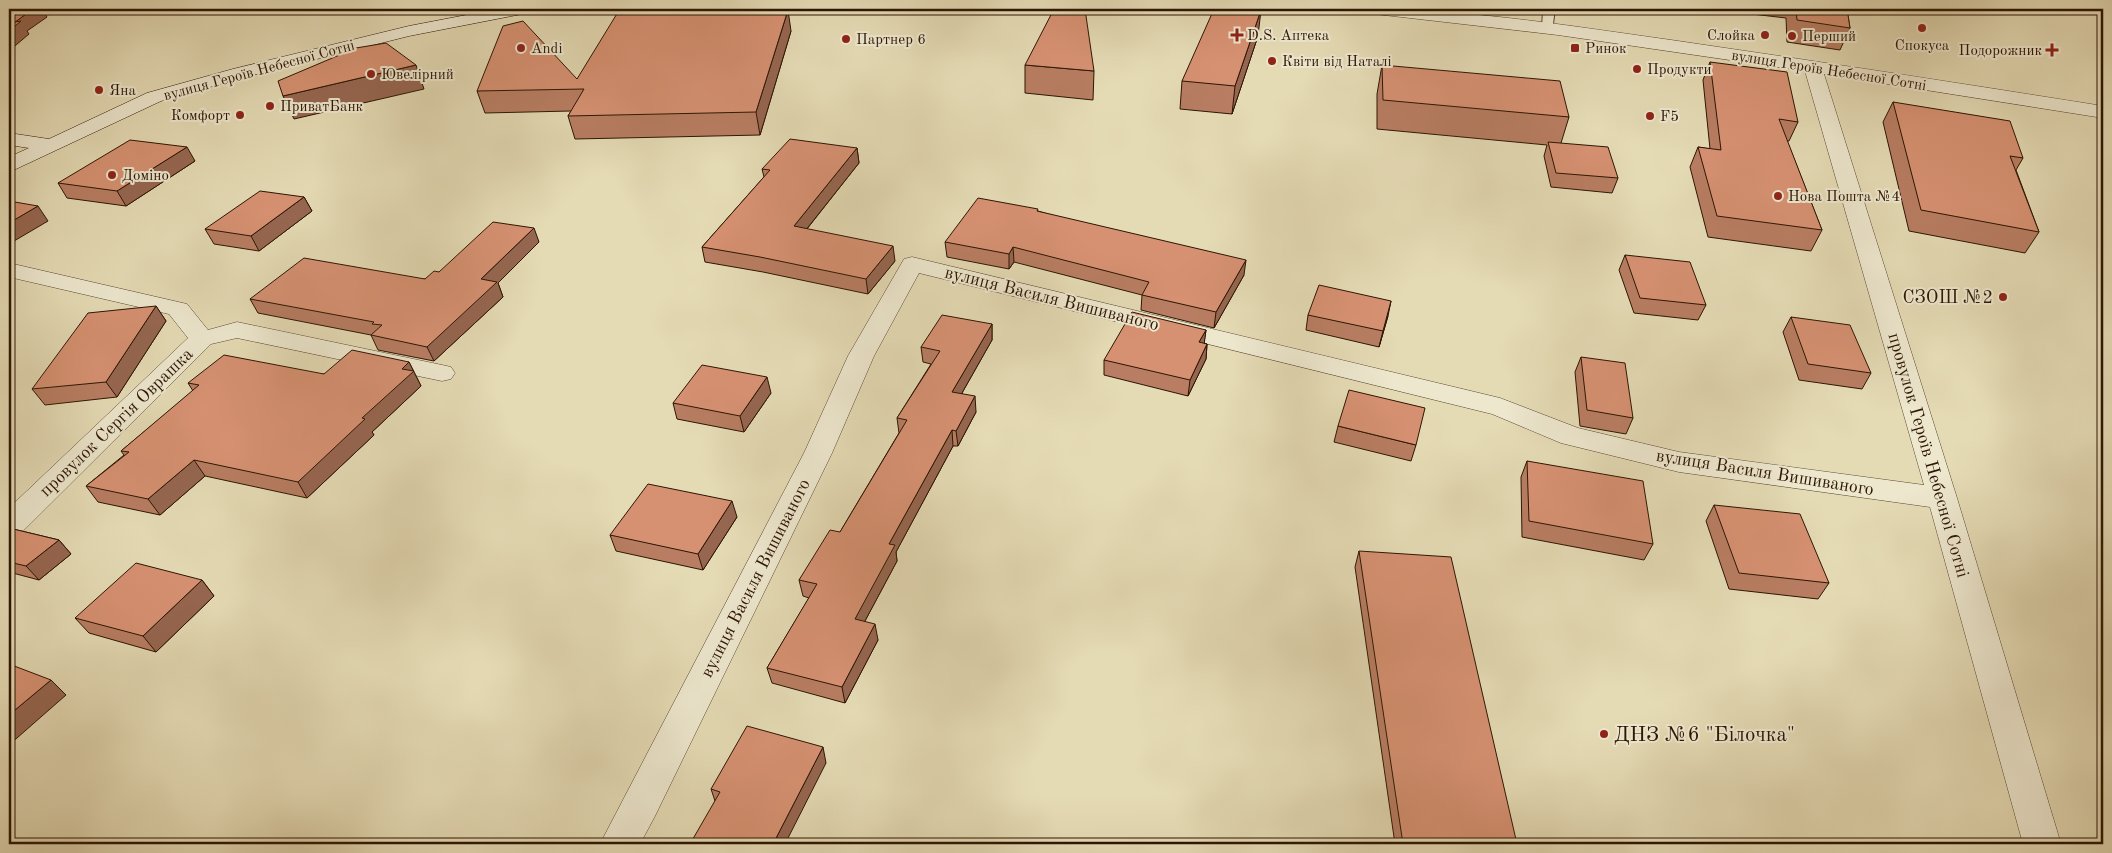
<svg xmlns="http://www.w3.org/2000/svg" width="2112" height="853" viewBox="0 0 2112 853" font-family="'Old Standard TT',serif">
  <style>
    .lines { fill: none; stroke-linecap: round; stroke-linejoin: round }
    .service-casing { stroke: #5a462f; stroke-width: 2 }
    .minor-casing { stroke: #5a462f; stroke-width: 1 }
    .secondary-casing { stroke: #2c1503; stroke-width: 1 }
    .service { fill: #ede7ce; fill-rule: evenodd }
    .minor { fill: #ede7ce; fill-rule: evenodd }
    .secondary { fill: #ede7ce; fill-rule: evenodd }
    .wall { fill: #b87d62; stroke: #2c1503 }
    .shaded-wall { fill: #966650; stroke: #2c1503 }
    .building { fill: #d69172; stroke: #2c1503 }
    .poi-dot { fill: #8f2418; stroke: #ede7ce; stroke-width: 2 }
    .labels { text-anchor: middle; stroke-width: 4; stroke-linejoin: round; paint-order: stroke }
    .far-poi-label { font-size: 15px; fill: #2c1503; stroke: #ede7ce; text-anchor: start }
    .far-street-label { font-size: 15px; fill: #2c1503; stroke: #ede7ce }
    .poi-label { font-size: 18px; fill: #2c1503; stroke: #ede7ce; text-anchor: end }
    .street-label { font-size: 18px; fill: #2c1503; stroke: #ede7ce }
    .near-poi-label { font-size: 21px; fill: #2c1503; stroke: #ede7ce; text-anchor: start }
  </style>
  <rect width="100%" height="100%" fill="#e4dab4"/>
  <filter id="stains"><feTurbulence type="fractalNoise" baseFrequency=".004" numOctaves="4"/><feColorMatrix values="0 0 0 0 .2 0 0 0 0 .09 0 0 0 0 .02 0 0 0 .5 -.17"/></filter>
  <radialGradient id="worn" r=".72"><stop offset=".6" stop-color="#630" stop-opacity="0"/><stop offset="1" stop-color="#630" stop-opacity=".3"/></radialGradient>
  <g class="lines">
    <g class="service-casing">
      <path id="service" d="M1543,9H1555L1552,31H1544L1542,29Z"/>
    </g>
    <g class="minor-casing">
      <path id="minor" d="M9,9H67L65,13L59,14L9,17Z
        M1367,9C1468,9 1570,26 1671,40C1815,61 1959,83 2103,106V118L1824,74L1957,498L2061,844H2023L1930,507L1679,472L1561,443L1492,414L919,273L874,356L832,453L655,816L640,844H600L804,453L848,356L904,259L912,257L1500,398L1578,428L1679,452L1924,485L1805,71L1558,35L1375,14L1369,13Z
        M9,263L187,304L208,330L237,322L442,365L451,367L455,373L451,379L442,381L237,338L211,344L20,534L9,537V508L188,338L169,314L9,277Z"/>
    </g>
    <g class="secondary-casing">
      <path id="secondary" d="M498,9H530L528,13L522,14L409,36L245,77L161,101L16,169L9,171V157L29,148L9,145V133L49,139L147,93L233,69L409,26Z"/>
    </g>
    <use href="#service" class="service"/>
    <use href="#minor" class="minor"/>
    <use href="#secondary" class="secondary"/>
  </g>
  <path class="wall" d="M1709,9H1847L1850,28L1840,50L1787,42L1786,18Z
    M791,31L760,135L575,139L568,116L571,111L485,113L477,91L577,79Z
    M1258,36L1232,114L1180,109L1182,81Z
    M1710,62L1798,122L1789,141H1787L1822,230L1811,251L1708,237L1690,167L1698,147L1710,149L1703,80Z
    M1025,65L1094,71L1093,100L1025,93Z
    M1382,65L1569,117L1561,143L1618,178L1612,193L1551,187L1544,156L1547,145L1377,129V94Z
    M1893,102L2023,158L2016,170L2039,232L2025,253L1909,231L1883,122Z
    M857,148L859,163L807,229L895,261L868,294L763,272L705,262L702,247L764,177L762,169Z
    M195,161L126,206L67,198L58,183Z
    M304,197L312,211L259,251L214,244L205,229Z
    M1038,211L1244,275L1214,328L1141,310L1142,295L1014,262L1009,269L947,257L945,242Z
    M539,242L498,283L503,297L434,361L378,350L371,335L258,313L250,299L425,279L439,272Z
    M1625,255L1706,305L1698,320L1634,313L1619,270Z
    M156,306L166,321L117,397L45,405L32,389Z
    M1308,315L1388,316L1379,347L1306,330Z
    M1791,317L1871,373L1862,389L1799,380L1783,332Z
    M992,324V340L962,393L976,412L958,446H953L896,552L897,561L865,621L878,640L845,703L772,683L767,668L809,598L803,596L799,580L840,532L899,433L897,418L931,364L923,362L921,347Z
    M1206,330L1204,343L1207,344L1206,359L1188,396L1104,375V360Z
    M1581,357L1633,418L1626,434L1580,426L1575,372Z
    M409,362L421,386L372,432L374,435L307,498L205,476L160,515L98,502L86,486L124,455L121,451L193,391L188,383L324,374Z
    M771,393L744,432L677,419L673,403Z
    M1338,426L1416,445L1411,461L1334,442Z
    M1527,461L1653,544L1644,560L1522,537L1521,477Z
    M1714,505L1829,583L1818,599L1729,589L1706,521Z
    M737,517L703,570L616,551L610,535Z
    M9,528L59,540L71,554L39,580L9,572Z
    M1359,551L1517,844H1395L1355,567Z
    M202,580L214,596L156,652L89,633L75,618Z
    M826,763L715,801L711,789Z"/>
  <path class="shaded-wall" d="M33,9H42L47,17L27,31L29,34L9,51V31L15,22Z
    M788,10L791,31L760,135L756,112Z
    M1261,10L1258,36L1232,114L1235,86Z
    M416,65L424,89L294,119L283,96Z
    M187,147L195,161L126,206L117,191Z
    M857,148L859,163L797,241L794,226Z
    M304,197L312,211L259,251L251,236Z
    M38,206L48,221L9,244V223Z
    M534,228L539,242L498,283L503,297L434,361L427,347L481,279Z
    M893,246L895,261L868,294L866,279Z
    M1013,247L1014,262L1009,269V254Z
    M1246,260L1244,275L1214,328L1216,312Z
    M1391,301L1388,316L1379,347L1383,331Z
    M156,306L166,321L117,397L106,382Z
    M992,324V340L954,407L952,392Z
    M1206,330L1204,345L1199,342Z
    M1207,344L1206,359L1188,396L1190,380Z
    M409,362L421,386L372,432L374,435L307,498L298,482L362,418L402,369Z
    M767,377L771,393L744,432L740,416Z
    M975,396L976,412L958,446L956,431Z
    M952,430L953,446L896,552L897,561L858,634L855,619L889,544Z
    M194,460L205,476L160,515L148,499Z
    M732,501L737,517L703,570L698,554Z
    M59,540L71,554L39,580L26,566Z
    M202,580L214,596L156,652L143,636Z
    M875,624L878,640L845,703L842,687Z
    M51,680L66,695L9,745V715Z
    M823,747L826,763L785,844H773Z"/>
  <path class="building" d="M9,9H33L15,22L21,21L9,31Z
    M1054,9H1085L1094,71L1025,65Z
    M1214,9H1250L1261,10L1235,86L1182,81Z
    M1796,9H1847L1850,28L1797,20Z
    M788,10L756,112L568,116L584,89L477,91L503,26L523,21L577,79L618,12Z
    M386,43L416,65L283,96L278,81L356,48Z
    M1710,62L1787,72L1798,122L1779,119L1822,230L1717,216L1698,147L1721,150Z
    M1382,65L1560,81L1569,117L1383,100Z
    M1893,102L2010,121L2023,158L2010,156L2039,232L1921,210Z
    M790,139L857,148L794,226L893,246L866,279L760,257L702,247L770,170L762,169Z
    M130,140L187,147L117,191L58,183Z
    M1548,142L1608,147L1618,178L1556,173Z
    M260,191L304,197L251,236L205,229Z
    M978,198L1038,209L1037,211L1246,260L1216,312L1142,295L1149,282L1013,247L1009,254L945,242Z
    M9,201L38,206L9,223Z
    M493,222L534,228L481,279L497,282L427,347L371,335L382,325L372,324L374,322L250,299L304,258L425,279L434,271L439,272Z
    M1625,255L1690,262L1706,305L1640,298Z
    M1319,285L1391,301L1383,331L1308,315Z
    M156,306L106,382L32,389L88,313Z
    M1132,312L1206,330L1199,342L1207,344L1190,380L1104,360Z
    M942,315L992,324L952,392L975,396L956,431L952,430L889,544L895,545L855,619L875,624L842,687L767,668L817,584L799,580L830,530L840,532L907,420L897,418L940,351L921,347Z
    M1791,317L1850,325L1871,373L1808,364Z
    M352,350L409,362L402,369L414,371L362,418L365,419L298,482L194,460L148,499L86,486L129,452L121,451L199,385L188,383L224,355L324,374Z
    M1581,357L1625,363L1633,418L1587,410Z
    M702,365L767,377L740,416L673,403Z
    M1349,390L1425,408L1416,445L1338,426Z
    M1527,461L1643,481L1653,544L1529,521Z
    M648,484L732,501L698,554L610,535Z
    M1714,505L1800,514L1829,583L1739,573Z
    M9,528L59,540L26,566L9,562Z
    M1359,551L1451,557L1517,844H1403Z
    M136,563L202,580L143,636L75,618Z
    M9,664L51,680L9,715Z
    M747,726L823,747L773,844H690L720,792L711,789Z"/>
  <g class="poi-dot">
    <circle cx="1922" cy="28" r="5"/>
    <path d="M1234.5 27.5h5v5h5v5h-5v5h-5v-5h-5v-5h5z"/>
    <circle cx="1765" cy="35" r="5"/>
    <circle cx="1792" cy="36" r="5"/>
    <circle cx="846" cy="39" r="5"/>
    <circle cx="521" cy="48" r="5"/>
    <rect x="1570" y="43" width="10" height="10" rx="2.5"/>
    <path d="M2049.5 42.5h5v5h5v5h-5v5h-5v-5h-5v-5h5z"/>
    <circle cx="1272" cy="61" r="5"/>
    <circle cx="1637" cy="69" r="5"/>
    <circle cx="371" cy="74" r="5"/>
    <circle cx="99" cy="90" r="5"/>
    <circle cx="270" cy="106" r="5"/>
    <circle cx="240" cy="115" r="5"/>
    <circle cx="1650" cy="116" r="5"/>
    <circle cx="112" cy="175" r="5"/>
    <circle cx="1778" cy="196" r="5"/>
    <circle cx="2003" cy="297" r="5"/>
    <circle cx="1604" cy="734" r="5"/>
  </g>
  <g class="labels">
    <g class="far-poi-label">
      <text x="1247" y="40">D.S. Аптека</text>
      <text x="1755" y="40" text-anchor="end">Слойка</text>
      <text x="1802" y="41">Перший</text>
      <text x="856" y="44">Партнер 6</text>
      <text x="1922" y="50" text-anchor="middle">Спокуса</text>
      <text x="531" y="53">Andi</text>
      <text x="1585" y="53">Ринок</text>
      <text x="2042" y="55" text-anchor="end">Подорожник</text>
      <text x="1282" y="66">Квіти від Наталі</text>
      <text x="1647" y="74">Продукти</text>
      <text x="381" y="79">Ювелірний</text>
      <text x="109" y="95">Яна</text>
      <text x="280" y="111">ПриватБанк</text>
      <text x="230" y="120" text-anchor="end">Комфорт</text>
      <text x="1660" y="121">F5</text>
      <text x="122" y="180">Доміно</text>
      <text x="1788" y="201">Нова Пошта №4</text>
    </g>
    <g class="far-street-label">
      <text transform="translate(259 70) rotate(-15)" y="5">вулиця Героїв Небесної Сотні</text>
      <text transform="translate(1829 70) rotate(9)" y="5">вулиця Героїв Небесної Сотні</text>
    </g>
    <g class="poi-label">
      <text x="1993" y="303">СЗОШ №2</text>
    </g>
    <g class="street-label">
      <text transform="translate(1052 298) rotate(14)" y="6">вулиця Василя Вишиваного</text>
      <text transform="translate(116 422) rotate(-44)" y="6">провулок Сергія Оврашка</text>
      <text transform="translate(1929 455) rotate(74)" y="6">провулок Героїв Небесної Сотні</text>
      <text transform="translate(1765 472) rotate(9)" y="6">вулиця Василя Вишиваного</text>
      <text transform="translate(755 578) rotate(-63)" y="6">вулиця Василя Вишиваного</text>
    </g>
    <g class="near-poi-label">
      <text x="1614" y="741">ДНЗ №6 "Білочка"</text>
    </g>
  </g>
  <rect width="2112" height="853" fill="none" stroke="#e4dab4" stroke-width="30"/>
  <rect x="10" y="10" width="2092" height="833" fill="none" stroke="#2c1503" stroke-width="2.5"/>
  <rect x="15" y="15" width="2082" height="823" fill="none" stroke="#2c1503"/>
  <rect width="100%" height="100%" filter="url(#stains)"/>
  <rect width="100%" height="100%" fill="url(#worn)"/>
</svg>
